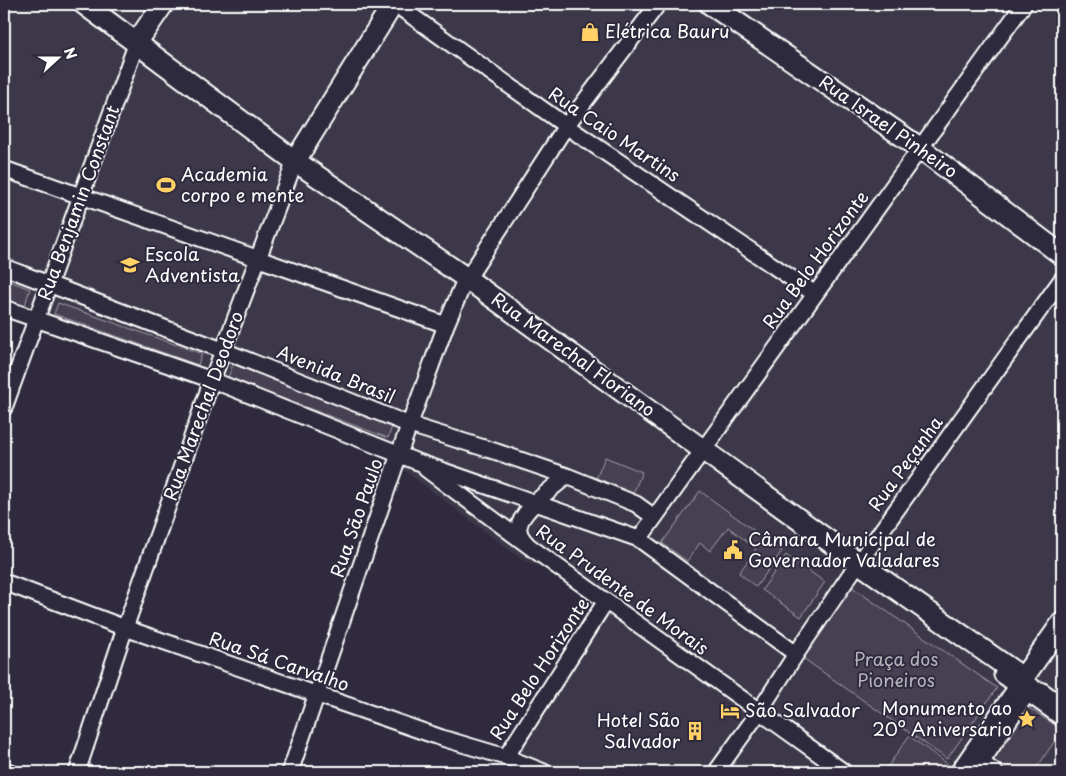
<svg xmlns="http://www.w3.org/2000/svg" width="1066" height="776" viewBox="0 0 1066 776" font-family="'Playpen Sans',sans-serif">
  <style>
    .built { fill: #3c3749 }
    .green { fill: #464152; stroke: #a2a0a8 }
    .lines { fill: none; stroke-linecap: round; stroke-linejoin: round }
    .minor-casing { stroke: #fff; stroke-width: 19 }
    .major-casing { stroke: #fff; stroke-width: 24 }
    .minor { stroke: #2f2a3d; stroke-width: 15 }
    .major { stroke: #2f2a3d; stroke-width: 20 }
    .labels { text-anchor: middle; stroke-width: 4; stroke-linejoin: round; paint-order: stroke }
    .poi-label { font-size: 18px; fill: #fff; stroke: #2f2a3d; text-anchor: start }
    .street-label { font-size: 18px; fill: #fff; stroke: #2f2a3d }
    .park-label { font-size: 18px; fill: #b5b3ba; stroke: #2f2a3d }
  </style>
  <rect width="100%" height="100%" fill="#2f2a3d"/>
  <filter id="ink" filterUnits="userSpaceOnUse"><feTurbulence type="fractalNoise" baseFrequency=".02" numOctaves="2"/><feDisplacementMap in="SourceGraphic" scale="10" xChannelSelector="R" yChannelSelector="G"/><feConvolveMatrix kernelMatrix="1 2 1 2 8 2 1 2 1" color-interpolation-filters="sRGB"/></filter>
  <g filter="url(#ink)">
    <path class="built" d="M4,4H1062V772H557L517,752L615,597L521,559L400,467L350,444L4,311Z"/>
    <path class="green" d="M4,279L30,289L24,308L4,301Z
      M58,303L202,354L198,365L54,314Z
      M233,364L393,424L388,438L228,378Z
      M605,457L642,472L633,494L596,479Z
      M700,491L782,551L756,587L739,573L756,549L728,527L710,551L700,543L687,561L662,543Z
      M786,555L825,582L801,617L762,590Z
      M846,583L997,688L947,759L797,654Z
      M1026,706L1062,730L1034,772H1004L988,762Z
      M909,736L956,770L955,772H884Z"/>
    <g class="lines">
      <g class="minor-casing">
        <path id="minor" d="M395,4L566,126L815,294
          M4,169L446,325
          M4,267L222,350L410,425L497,452L567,476L636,504L654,517
          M4,308L212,380L415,461L639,539L796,654
          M4,408L137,42
          M426,469L533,549L844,772
          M639,539L1024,4
          M527,544C522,539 518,534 519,527C521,510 554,487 567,476
          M4,582L125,628L442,738L506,757L544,772
          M1002,675L1062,718
          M1041,690L1062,705
          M506,757L606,601
          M982,763L995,772
          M4,770L10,772
          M77,772L125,628L212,380L295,161
          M290,772L406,434L446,325L462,287L566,126L658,4
          M716,772L759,712L796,654L854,569L1062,279
          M958,772L1022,679
          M975,772L1032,686"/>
      </g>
      <g class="major-casing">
        <path id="major" d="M84,4L295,161L466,278L859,563L1023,678L1062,623
          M710,4L920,148L1062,255
          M137,42L163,4
          M295,161L393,4"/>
      </g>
      <use href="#minor" class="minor"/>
      <use href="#major" class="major"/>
    </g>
  </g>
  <defs>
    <g id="shop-bare" transform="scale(1.5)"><path d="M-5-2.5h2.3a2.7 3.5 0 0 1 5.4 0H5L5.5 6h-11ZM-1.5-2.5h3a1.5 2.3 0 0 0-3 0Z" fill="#ffd166" stroke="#2f2a3d" stroke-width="2.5" paint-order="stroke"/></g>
    <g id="stadium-bare" transform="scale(1.5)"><path d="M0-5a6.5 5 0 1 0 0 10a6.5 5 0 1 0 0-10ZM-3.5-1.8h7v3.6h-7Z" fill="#ffd166" stroke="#2f2a3d" stroke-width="2.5" paint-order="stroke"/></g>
    <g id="school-bare" transform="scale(1.5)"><path d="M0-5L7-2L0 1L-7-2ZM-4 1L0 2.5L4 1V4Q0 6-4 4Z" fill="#ffd166" stroke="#2f2a3d" stroke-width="2.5" paint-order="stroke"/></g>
    <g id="civic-bare" transform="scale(1.5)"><path d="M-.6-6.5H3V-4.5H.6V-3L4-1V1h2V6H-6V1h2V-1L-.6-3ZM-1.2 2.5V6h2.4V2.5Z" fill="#ffd166" stroke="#2f2a3d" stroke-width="2.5" paint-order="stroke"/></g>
    <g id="hotel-bare" transform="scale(1.5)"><path d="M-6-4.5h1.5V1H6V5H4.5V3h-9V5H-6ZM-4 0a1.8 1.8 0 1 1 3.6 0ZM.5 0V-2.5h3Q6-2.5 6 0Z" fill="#ffd166" stroke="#2f2a3d" stroke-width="2.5" paint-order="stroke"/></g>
    <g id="sight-bare" transform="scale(1.5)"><path d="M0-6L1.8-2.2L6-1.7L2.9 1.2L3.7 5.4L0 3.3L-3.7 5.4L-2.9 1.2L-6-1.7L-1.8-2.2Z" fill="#ffd166" stroke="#2f2a3d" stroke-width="2.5" paint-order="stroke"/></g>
    <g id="building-bare" transform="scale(1.5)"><path d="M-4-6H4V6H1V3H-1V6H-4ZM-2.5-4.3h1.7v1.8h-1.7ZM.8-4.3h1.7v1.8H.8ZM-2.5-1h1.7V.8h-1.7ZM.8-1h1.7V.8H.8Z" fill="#ffd166" stroke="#2f2a3d" stroke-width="2.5" paint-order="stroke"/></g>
  </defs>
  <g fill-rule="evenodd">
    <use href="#shop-bare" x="590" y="32"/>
    <use href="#stadium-bare" x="166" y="185"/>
    <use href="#school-bare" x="130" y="265"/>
    <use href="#civic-bare" x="733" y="550"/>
    <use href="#hotel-bare" x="730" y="711"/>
    <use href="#sight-bare" x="1027" y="719"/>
    <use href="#building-bare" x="695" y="731"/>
  </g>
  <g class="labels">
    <g class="poi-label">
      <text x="605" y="38">Elétrica Bauru</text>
      <text x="181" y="181">Academia<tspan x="181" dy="21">corpo e mente</tspan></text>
      <text x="145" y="261">Escola<tspan x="145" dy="21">Adventista</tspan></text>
      <text x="748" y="546">Câmara Municipal de<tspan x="748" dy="21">Governador Valadares</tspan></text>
      <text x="1012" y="715" text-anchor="end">Monumento ao<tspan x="1012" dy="21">20º Aniversário</tspan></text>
      <text x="745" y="717">São Salvador</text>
      <text x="680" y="727" text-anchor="end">Hotel São<tspan x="680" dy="21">Salvador</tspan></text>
    </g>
    <g class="street-label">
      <text transform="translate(888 127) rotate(35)" y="6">Rua Israel Pinheiro</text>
      <text transform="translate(614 135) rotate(34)" y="6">Rua Caio Martins</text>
      <text transform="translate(79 203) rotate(-70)" y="6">Rua Benjamin Constant</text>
      <text transform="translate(816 260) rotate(-54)" y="6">Rua Belo Horizonte</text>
      <text transform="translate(573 355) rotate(36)" y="6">Rua Marechal Floriano</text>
      <text transform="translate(336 375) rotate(22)" y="6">Avenida Brasil</text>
      <text transform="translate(204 406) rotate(-70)" y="6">Rua Marechal Deodoro</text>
      <text transform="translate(906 464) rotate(-54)" y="6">Rua Peçanha</text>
      <text transform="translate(357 518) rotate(-71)" y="6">Rua São Paulo</text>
      <text transform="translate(622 590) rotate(36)" y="6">Rua Prudente de Morais</text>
      <text transform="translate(279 662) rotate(19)" y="6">Rua Sá Carvalho</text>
      <text transform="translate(540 669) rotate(-57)" y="6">Rua Belo Horizonte</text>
    </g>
    <g class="park-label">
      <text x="896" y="666">Praça dos<tspan x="896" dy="21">Pioneiros</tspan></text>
    </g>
  </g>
  <rect width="1066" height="776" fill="none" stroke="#2f2a3d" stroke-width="20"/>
  <rect x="10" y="10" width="1046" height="756" fill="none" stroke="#fff" stroke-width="2" filter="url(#ink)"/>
  <g transform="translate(58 58) rotate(69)" stroke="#2f2a3d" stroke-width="4" paint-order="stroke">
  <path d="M0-4L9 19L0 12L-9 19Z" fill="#ffffff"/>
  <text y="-8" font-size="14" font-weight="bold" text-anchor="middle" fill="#ffffff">N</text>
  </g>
</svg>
